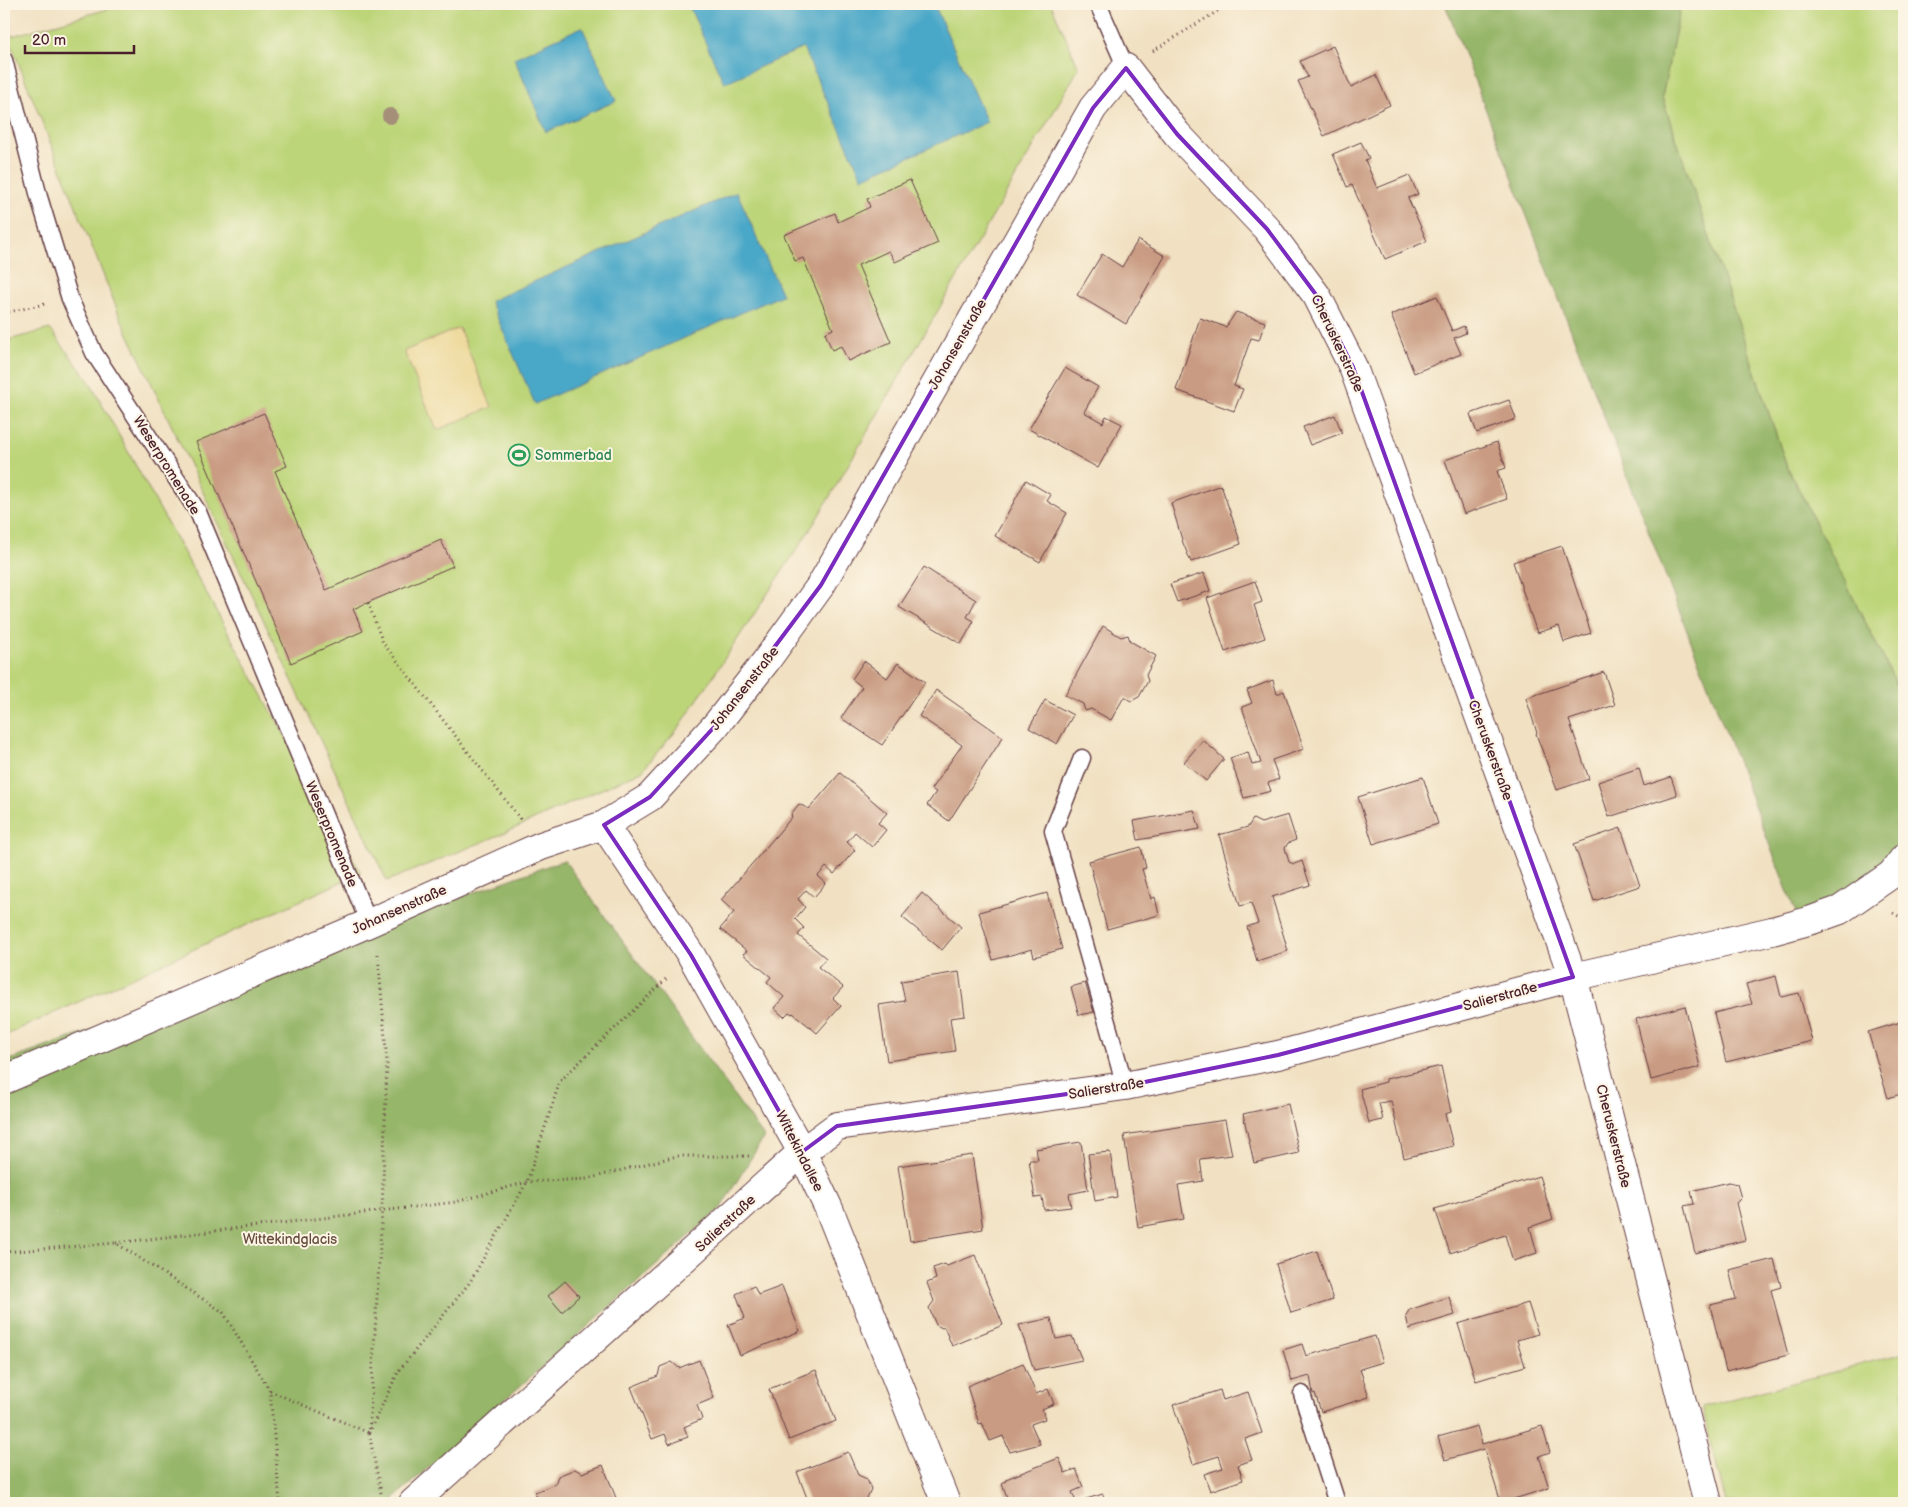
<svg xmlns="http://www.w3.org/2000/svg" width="1908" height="1507" viewBox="0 0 1908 1507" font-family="'Balsamiq Sans',sans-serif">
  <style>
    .green { fill: #bdd579; stroke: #847a52 }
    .forest { fill: #96b669; stroke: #706a4a }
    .sand { fill: #eeda9e; stroke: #9c7c64 }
    .water { fill: #4aa7c8; stroke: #4a637a }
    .building { fill: #c99b82 }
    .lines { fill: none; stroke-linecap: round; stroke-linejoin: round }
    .lane-casing { stroke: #633c42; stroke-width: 19 }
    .street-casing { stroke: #633c42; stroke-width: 30 }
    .path { stroke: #633c42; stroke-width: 3; stroke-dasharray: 1 4; stroke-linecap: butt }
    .lane { stroke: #fff; stroke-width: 16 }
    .street { stroke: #fff; stroke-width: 28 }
    .tree { fill: #a58f79 }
    .marked { fill: none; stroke: #7b2cbf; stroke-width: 4; stroke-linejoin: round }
    .labels { text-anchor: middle; stroke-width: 4; stroke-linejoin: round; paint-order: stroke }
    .street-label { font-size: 14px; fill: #4a1f2b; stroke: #fcf5e5 }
    .leisure-label { font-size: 14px; fill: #27864d; stroke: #fcf5e5; text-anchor: start }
    .park-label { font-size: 14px; fill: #674c3e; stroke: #fcf5e5 }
  </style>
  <rect width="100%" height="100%" fill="#fcf5e5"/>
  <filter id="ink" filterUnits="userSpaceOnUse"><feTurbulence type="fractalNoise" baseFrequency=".02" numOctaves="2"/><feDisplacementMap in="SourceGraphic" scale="10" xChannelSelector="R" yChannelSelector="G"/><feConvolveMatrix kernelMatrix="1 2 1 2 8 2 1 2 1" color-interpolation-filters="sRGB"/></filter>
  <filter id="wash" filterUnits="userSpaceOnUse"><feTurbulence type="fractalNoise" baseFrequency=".0096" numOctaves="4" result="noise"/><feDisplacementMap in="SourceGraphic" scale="20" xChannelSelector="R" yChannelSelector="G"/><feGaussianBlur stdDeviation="1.12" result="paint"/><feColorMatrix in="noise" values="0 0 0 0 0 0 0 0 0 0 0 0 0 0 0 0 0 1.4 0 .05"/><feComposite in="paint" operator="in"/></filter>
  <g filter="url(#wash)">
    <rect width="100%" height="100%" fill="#f1e1c2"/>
    <path class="green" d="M126,4H1051L1079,68L815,522L680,726L642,771L502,834L387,881L121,319L8,37Z
      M1681,4H1904V699L1786,464L1662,97Z
      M50,329L89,381L361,873L4,1036V341Z
      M1904,1353V1503H1726L1702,1407Z"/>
    <path class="forest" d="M1445,4H1681L1662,97L1786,464L1904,699V839L1880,880L1797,916Z
      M564,860L764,1137L720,1209L394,1498L395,1503H4V1062Z"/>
    <path class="sand" d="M459,328L492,407L437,430L404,351Z"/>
    <path class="water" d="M688,4H934L987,122L862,178L803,48L724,83Z
      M582,27L616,101L546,132L514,58Z
      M737,192L782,295L535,404L490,301Z"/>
    <g id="blocks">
      <path class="building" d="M1333,46L1351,87L1376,75L1390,105L1324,136L1298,81L1308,77L1300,61Z
        M1361,142L1369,158L1365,160L1377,188L1409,175L1418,194L1408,198L1427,241L1385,259L1352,185L1347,187L1333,154Z
        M910,180L938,243L895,262L889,251L858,265L891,342L848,361L841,346L832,350L825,333L833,329L803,258L795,261L784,235L835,213L838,222L870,207L867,199Z
        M1138,240L1165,256L1126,324L1077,295L1102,254L1122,267Z
        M1437,296L1452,331L1464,326L1466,333L1454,338L1461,354L1414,373L1391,315Z
        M1236,312L1265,322L1259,340L1251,338L1234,386L1243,389L1234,411L1176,390L1200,318L1226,327Z
        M1065,368L1098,387L1084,412L1103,423L1106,416L1122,424L1098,468L1029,429Z
        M1509,400L1516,419L1477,433L1470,414Z
        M264,413L287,466L275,471L326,590L441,540L453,566L353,609L363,631L291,663L196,442Z
        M1335,415L1342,433L1310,445L1303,427Z
        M1497,442L1506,468L1497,471L1507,499L1464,514L1445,460Z
        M1026,480L1051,495L1047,501L1067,513L1040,562L995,536Z
        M1221,485L1241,544L1191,562L1183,543L1171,503Z
        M1562,546L1591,633L1564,642L1559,626L1537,633L1513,562Z
        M924,567L976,600L967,617L974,621L961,644L899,607Z
        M1204,573L1210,591L1177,602L1170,584Z
        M1255,581L1262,602L1254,605L1265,638L1225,652L1207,598Z
        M1103,626L1121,637L1128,635L1130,641L1156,656L1146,675L1148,681L1139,697L1131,701L1124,697L1111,720L1091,709L1085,711L1083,704L1065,695Z
        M864,661L887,678L898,663L925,682L882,745L841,718L862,687L852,679Z
        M1604,672L1615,705L1569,720L1589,779L1557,790L1536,734L1537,733L1526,698Z
        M1273,680L1277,694L1284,691L1304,749L1272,760L1279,779L1268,783L1271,791L1244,798L1230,758L1248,752L1252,765L1261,763L1242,707L1252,703L1247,690Z
        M936,690L1003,737L949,821L927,805L936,792L931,789L962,745L919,716Z
        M1045,700L1073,715L1057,744L1029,728Z
        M1203,740L1224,759L1206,781L1184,762Z
        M1639,768L1644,786L1671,777L1677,795L1609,817L1598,782Z
        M840,773L887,813L878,823L886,830L872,847L855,832L847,842L855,850L834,874L826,867L818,876L826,883L814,897L806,890L798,899L805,907L795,919L804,928L798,935L826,958L818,967L843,987L833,998L841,1006L817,1033L793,1013L792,1014L789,1012L784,1017L774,1008L784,997L767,982L771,977L743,954L747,951L720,929L734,912L721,900L792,817L791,814L799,804L809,809Z
        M1423,777L1438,824L1373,844L1358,797Z
        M1194,810L1200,829L1138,840L1134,821Z
        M1288,815L1296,840L1288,843L1285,848L1289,862L1294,864L1302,861L1310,885L1272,897L1288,951L1257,961L1247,927L1258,923L1251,903L1240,906L1219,835L1248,827L1253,819L1261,823Z
        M1621,828L1640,886L1594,901L1574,844Z
        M1141,847L1146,868L1142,869L1151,899L1155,897L1159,915L1107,929L1089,861Z
        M922,893L961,927L942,950L902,917Z
        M1047,893L1062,949L1034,957L1032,949L993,960L979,912Z
        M959,972L965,1016L950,1018L955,1051L887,1061L879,1005L905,1001L901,981Z
        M1776,976L1781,997L1799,993L1812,1041L1726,1062L1714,1013L1752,1004L1746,984Z
        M1085,983L1094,1012L1079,1015L1071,987Z
        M1685,1006L1700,1067L1651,1080L1636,1019Z
        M1904,1021V1093L1888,1098L1868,1032Z
        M1441,1066L1451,1112L1445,1114L1453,1146L1404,1158L1391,1101L1379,1103L1383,1120L1369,1123L1360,1089L1386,1082V1079Z
        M1288,1104L1299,1153L1254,1163L1243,1114Z
        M1225,1120L1232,1155L1200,1159L1203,1181L1178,1185L1184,1219L1138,1227L1124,1135Z
        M1081,1142L1088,1190L1069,1194L1071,1207L1044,1210L1042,1197L1035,1198L1029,1160H1038L1036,1149Z
        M1110,1152L1117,1197L1095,1201L1088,1154Z
        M972,1155L983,1229L910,1241L898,1166Z
        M1539,1176L1553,1219L1530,1227L1537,1253L1513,1261L1505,1235L1450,1253L1435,1209Z
        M1729,1182L1737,1184L1741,1198L1736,1203L1745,1240L1695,1253L1684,1206L1694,1204L1691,1191Z
        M1317,1251L1333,1300L1291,1313L1276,1264Z
        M975,1255L1003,1325L952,1346L944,1327L942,1328L936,1325L929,1308L934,1301L927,1283L936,1279L933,1268L945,1264L947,1266Z
        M1774,1259L1781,1287L1771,1290L1788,1355L1726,1371L1710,1305L1736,1299L1729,1270Z
        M565,1281L579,1296L562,1312L548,1296Z
        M754,1286L758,1295L782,1286L800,1331L740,1355L728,1325L745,1318L736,1294Z
        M1449,1297L1455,1315L1409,1329L1406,1316L1409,1310Z
        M1528,1303L1538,1334L1517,1340L1525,1366L1476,1381L1458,1324Z
        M1051,1318L1056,1339L1072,1336L1082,1360L1034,1370L1019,1325Z
        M1375,1336L1383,1362L1360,1369L1369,1397L1321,1412L1315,1393L1313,1394L1310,1376L1292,1381L1283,1350L1302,1344L1306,1356Z
        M699,1360L714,1398L697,1405L702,1419L684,1427L688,1437L669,1444L665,1434L652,1439L631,1387L658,1376L660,1367L672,1362L679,1368Z
        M1023,1363L1036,1394L1048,1389L1054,1404L1042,1409L1045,1419L1031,1424L1040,1444L1010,1452L1003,1436L990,1441L982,1423L979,1424L967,1386Z
        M816,1370L836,1421L789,1440L769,1389Z
        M1220,1390L1223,1400L1248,1392L1262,1433L1245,1439L1252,1460L1238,1465L1243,1480L1210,1491L1204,1474L1223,1468L1219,1456L1193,1464L1173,1405Z
        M1477,1426L1482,1444L1542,1426L1550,1452L1539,1456L1549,1488L1501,1503L1484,1449L1445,1460L1438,1437Z
        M848,1452L858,1475L867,1479L871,1489L867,1498L869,1503H809L797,1472Z
        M1059,1458L1065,1473L1076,1469L1083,1487L1072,1492L1076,1502L1103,1494L1105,1503H1009L1002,1483L1006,1481V1479Z
        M603,1465L618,1503H539L535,1492L555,1484L558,1476L575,1469L582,1473Z"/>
    </g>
  </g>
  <g filter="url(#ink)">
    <use href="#blocks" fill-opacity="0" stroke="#633c42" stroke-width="1"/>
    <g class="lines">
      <g class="lane-casing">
        <path id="lane" d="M1098,4L1126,68
          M4,60L39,197L70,299L94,353L198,512L369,923
          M1082,758L1053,831L1125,1086
          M1302,1394L1337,1503"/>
      </g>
      <g class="street-casing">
        <path id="street" d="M604,825L691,955L802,1152L829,1209L946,1503
          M4,1080L369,923L541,846L604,825L650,797L716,725L766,661L821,585L1093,108L1126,68L1177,134L1267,229L1317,296L1353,367L1573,977L1708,1503
          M413,1503L802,1152L837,1126L1125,1086L1278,1055L1573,977L1772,931L1812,920L1840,910L1892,874L1904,858"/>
      </g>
      <path class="path" d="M1153,51L1229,4
        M4,313L45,304
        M368,603L383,643L521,820
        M1893,913L1904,919
        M378,954L387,1062L382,1212L369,1433L381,1493
        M116,1243L456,1202L527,1182L587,1179L677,1156H749
        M4,1252L116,1243L223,1312L270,1391L280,1503
        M270,1391L369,1433
        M369,1433L398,1372L470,1282L527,1182L560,1081L666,979"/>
      <use href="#lane" class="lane"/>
      <use href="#street" class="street"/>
    </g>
    <circle class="tree" cx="390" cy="116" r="8"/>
  </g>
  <path class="marked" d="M1126,68L1177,134L1267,229L1317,296L1353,367L1573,977L1278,1055L1125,1086L837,1126L802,1152L691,955L604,825L650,797L716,725L821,585L1093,108Z"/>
  <defs>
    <g id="stadium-ring" transform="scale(1.125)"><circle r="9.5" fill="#fcf5e5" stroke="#2e9e5b" stroke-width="1.5"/><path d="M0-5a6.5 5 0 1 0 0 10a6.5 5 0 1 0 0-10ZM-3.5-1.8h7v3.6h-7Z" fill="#2e9e5b"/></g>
  </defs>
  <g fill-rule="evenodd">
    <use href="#stadium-ring" x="519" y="455"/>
  </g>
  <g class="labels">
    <g class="street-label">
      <text transform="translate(1338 343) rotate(65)" y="5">Cheruskerstraße</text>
      <text transform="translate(957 344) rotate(-60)" y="5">Johansenstraße</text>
      <text transform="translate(167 465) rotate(58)" y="5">Weserpromenade</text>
      <text transform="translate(744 688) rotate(-52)" y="5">Johansenstraße</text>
      <text transform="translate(1491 750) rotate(70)" y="5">Cheruskerstraße</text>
      <text transform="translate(332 834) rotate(67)" y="5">Weserpromenade</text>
      <text transform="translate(399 909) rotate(-24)" y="5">Johansenstraße</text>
      <text transform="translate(1500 996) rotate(-15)" y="5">Salierstraße</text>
      <text transform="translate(1106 1088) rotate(-9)" y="5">Salierstraße</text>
      <text transform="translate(1614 1136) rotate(76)" y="5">Cheruskerstraße</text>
      <text transform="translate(800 1151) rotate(63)" y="5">Wittekindallee</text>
      <text transform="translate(725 1223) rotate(-43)" y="5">Salierstraße</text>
    </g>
    <g class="leisure-label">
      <text x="535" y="460">Sommerbad</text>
    </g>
    <g class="park-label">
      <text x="290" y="1244">Wittekindglacis</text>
    </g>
  </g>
  <rect width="1908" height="1507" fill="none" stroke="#fcf5e5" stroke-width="20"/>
  <path d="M25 45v8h109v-8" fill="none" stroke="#4a1f2b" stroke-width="2.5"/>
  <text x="32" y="45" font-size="15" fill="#4a1f2b" stroke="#fcf5e5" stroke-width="4" paint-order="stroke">20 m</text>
</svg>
